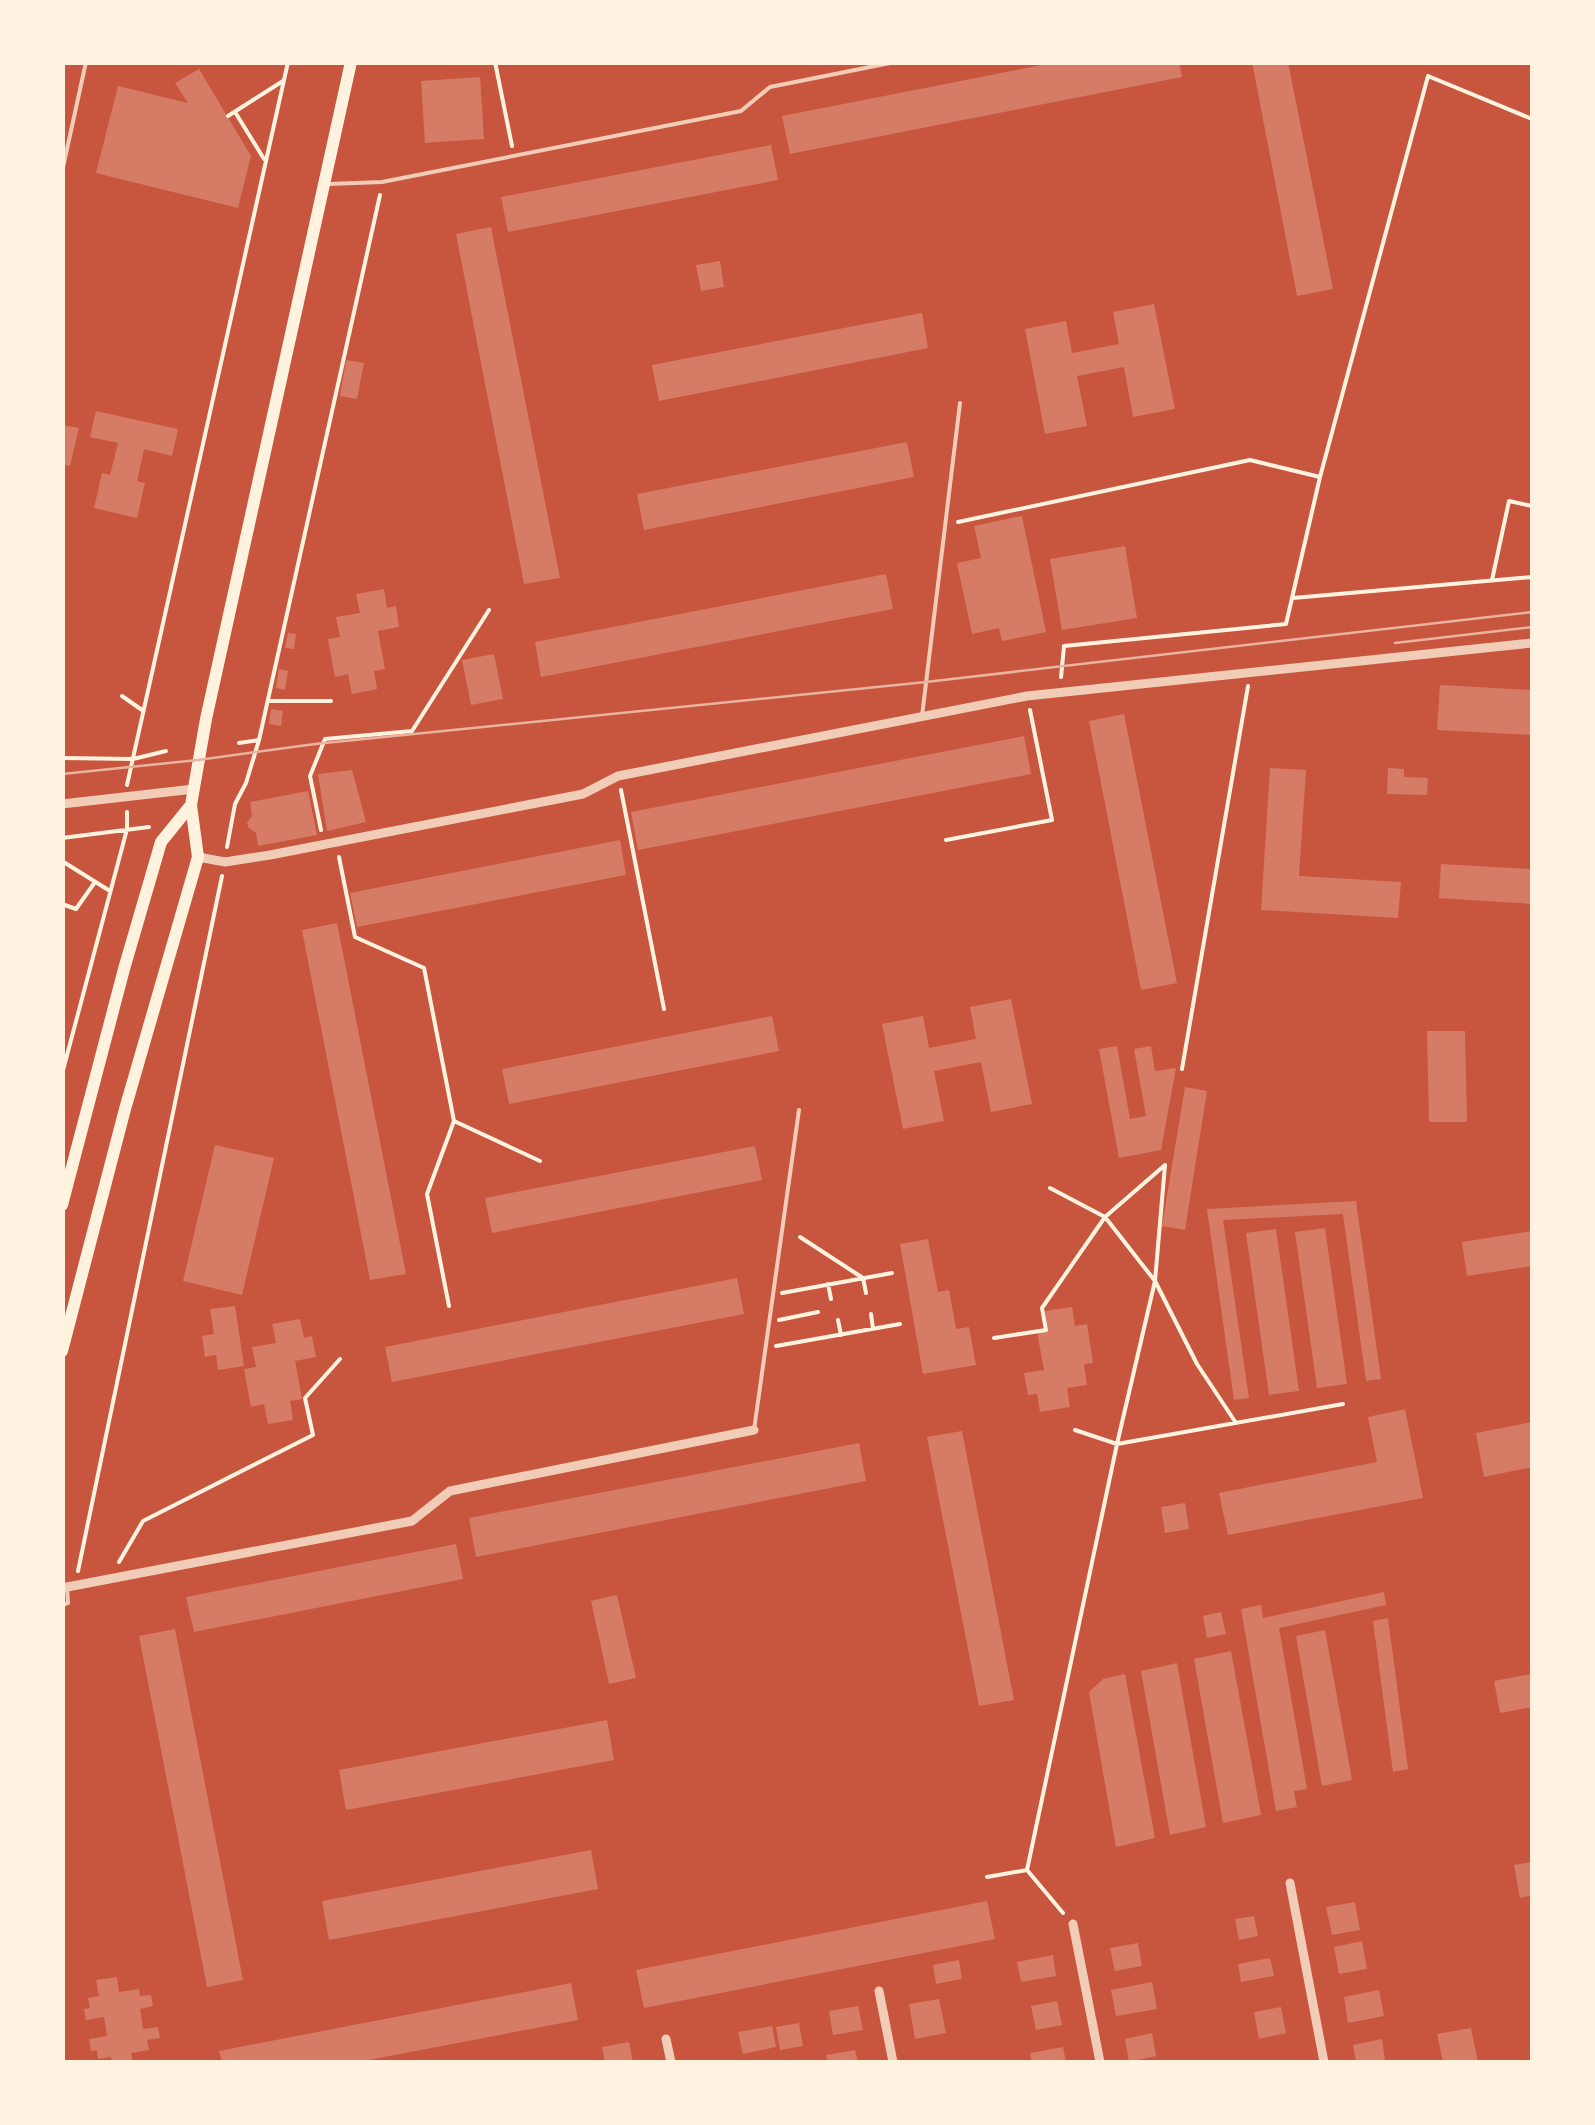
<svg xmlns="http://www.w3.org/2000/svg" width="1595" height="2125" viewBox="0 0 1595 2125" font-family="'DejaVu Sans',sans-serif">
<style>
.building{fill:#d67c66}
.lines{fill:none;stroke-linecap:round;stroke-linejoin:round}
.path{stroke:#fff3e0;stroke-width:4}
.service{stroke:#f1ccb7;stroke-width:4}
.minor{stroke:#f1ccb7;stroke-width:9}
.primary{stroke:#fff3e0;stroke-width:12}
.tram{stroke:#e9b49f;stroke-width:2.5}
</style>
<rect width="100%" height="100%" fill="#c8553d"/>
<!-- building -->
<path class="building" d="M 1057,62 L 1179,62 L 1182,77 L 790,154 L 782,116 Z
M 1252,62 L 1288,62 L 1333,289 L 1297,296 Z
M 199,69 L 251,156 L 238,208 L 96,173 L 118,86 L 188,103 L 175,83 Z
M 480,77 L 484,139 L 425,143 L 421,81 Z
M 771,145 L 778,180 L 508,232 L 501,197 Z
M 491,227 L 560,578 L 524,584 L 456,234 Z
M 720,261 L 724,287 L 701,291 L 696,265 Z
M 1154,304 L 1175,409 L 1133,417 L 1124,367 L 1077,376 L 1087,426 L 1045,434 L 1025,329 L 1066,321 L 1072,353 L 1119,344 L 1113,312 Z
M 922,313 L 928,348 L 659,401 L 652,365 Z
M 346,360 L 364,363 L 357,399 L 340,396 Z
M 96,411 L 178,429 L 172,456 L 144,449 L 137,481 L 145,483 L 137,518 L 94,508 L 102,473 L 110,475 L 118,443 L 90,437 Z
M 62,425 L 79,428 L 70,466 L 62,464 Z
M 907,442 L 914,477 L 644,530 L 637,494 Z
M 1022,516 L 1046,632 L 1002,641 L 999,628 L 972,634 L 957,563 L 981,558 L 974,526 Z
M 1125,546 L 1137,618 L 1062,630 L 1050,559 Z
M 886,574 L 893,609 L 541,677 L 535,642 Z
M 384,589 L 387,608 L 396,606 L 399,627 L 378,631 L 385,669 L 374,671 L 377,689 L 352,694 L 348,674 L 335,677 L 328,639 L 340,637 L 336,617 L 360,613 L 356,594 Z
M 288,633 L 296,634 L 294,649 L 285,648 Z
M 494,654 L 503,699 L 471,705 L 462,660 Z
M 279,669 L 288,671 L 285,690 L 276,688 Z
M 1440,685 L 1532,690 L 1532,735 L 1437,730 Z
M 271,709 L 283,711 L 281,726 L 269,724 Z
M 1124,714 L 1177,983 L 1141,990 L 1089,721 Z
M 1024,736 L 1031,774 L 638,850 L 631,812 Z
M 1270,768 L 1306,770 L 1299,876 L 1401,882 L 1398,918 L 1261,910 Z
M 1388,768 L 1404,769 L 1404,777 L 1428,778 L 1427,795 L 1387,794 Z
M 352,770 L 366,822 L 327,831 L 318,774 Z
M 308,791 L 317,835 L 258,846 L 256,833 L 249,828 L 247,823 L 252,816 L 250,802 Z
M 620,840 L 626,875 L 357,927 L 350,893 Z
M 1441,864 L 1532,869 L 1532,904 L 1439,898 Z
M 337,923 L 406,1274 L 370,1280 L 302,930 Z
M 1011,999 L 1032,1104 L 991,1112 L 981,1062 L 934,1071 L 944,1121 L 903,1129 L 882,1024 L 923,1016 L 929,1048 L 976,1039 L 970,1007 Z
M 772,1016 L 779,1051 L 509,1104 L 502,1069 Z
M 1427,1031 L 1465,1031 L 1467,1122 L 1429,1122 Z
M 1117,1046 L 1130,1119 L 1146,1116 L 1134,1049 L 1151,1046 L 1155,1071 L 1176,1068 L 1161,1150 L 1119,1158 L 1099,1049 Z
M 1185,1087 L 1207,1091 L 1185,1230 L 1162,1226 Z
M 215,1145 L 274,1158 L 242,1295 L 183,1281 Z
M 755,1146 L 762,1180 L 492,1233 L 485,1198 Z
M 1356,1201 L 1381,1379 L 1366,1381 L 1343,1214 L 1223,1220 L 1249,1398 L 1234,1400 L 1207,1209 Z
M 1325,1228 L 1347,1384 L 1317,1388 L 1295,1232 Z
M 1276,1229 L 1299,1391 L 1269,1395 L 1246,1233 Z
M 1532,1231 L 1532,1266 L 1467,1276 L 1462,1242 Z
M 928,1239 L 938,1292 L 949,1290 L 956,1329 L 969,1327 L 976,1365 L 923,1374 L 900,1244 Z
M 737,1278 L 744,1314 L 392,1382 L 385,1347 Z
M 235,1306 L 244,1366 L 218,1370 L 216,1355 L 205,1357 L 202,1336 L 214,1334 L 210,1309 Z
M 1072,1307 L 1075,1326 L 1087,1324 L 1093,1363 L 1084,1364 L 1087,1385 L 1067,1388 L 1070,1407 L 1040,1412 L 1037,1394 L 1028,1395 L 1024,1373 L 1044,1370 L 1037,1332 L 1048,1330 L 1045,1311 Z
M 300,1319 L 304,1338 L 312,1336 L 316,1357 L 295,1361 L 302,1399 L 290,1401 L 293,1420 L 268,1424 L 264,1404 L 251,1407 L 244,1369 L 256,1367 L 252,1347 L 276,1343 L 272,1324 Z
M 1405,1409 L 1423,1498 L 1228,1535 L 1219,1493 L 1377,1462 L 1368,1417 Z
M 1532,1422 L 1532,1467 L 1484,1477 L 1476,1433 Z
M 962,1431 L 1014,1700 L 979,1706 L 927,1437 Z
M 859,1443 L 866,1481 L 476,1557 L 469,1518 Z
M 1185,1503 L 1189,1529 L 1165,1533 L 1161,1507 Z
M 456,1544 L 463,1579 L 194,1632 L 186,1597 Z
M 1384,1592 L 1386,1605 L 1279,1628 L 1307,1789 L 1294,1791 L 1297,1807 L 1276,1811 L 1241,1609 L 1261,1605 L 1263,1618 Z
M 617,1595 L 636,1678 L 609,1684 L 591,1601 Z
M 1221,1612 L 1226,1634 L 1207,1638 L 1203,1616 Z
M 1388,1618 L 1408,1769 L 1393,1772 L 1373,1621 Z
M 175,1629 L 243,1980 L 207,1987 L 139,1636 Z
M 1325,1630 L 1352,1780 L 1322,1786 L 1296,1636 Z
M 1231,1651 L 1261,1815 L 1223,1823 L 1194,1659 Z
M 1177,1663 L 1206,1827 L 1170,1835 L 1141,1671 Z
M 1125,1674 L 1155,1838 L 1116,1847 L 1089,1692 L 1103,1679 Z
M 1532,1674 L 1532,1707 L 1500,1713 L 1494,1681 Z
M 607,1720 L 614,1760 L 346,1810 L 339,1770 Z
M 591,1850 L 598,1889 L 329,1940 L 322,1901 Z
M 1532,1862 L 1532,1895 L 1520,1898 L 1514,1865 Z
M 987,1901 L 995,1939 L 644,2008 L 636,1970 Z
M 1355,1902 L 1360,1930 L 1332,1935 L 1326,1907 Z
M 1254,1916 L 1258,1936 L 1239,1940 L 1235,1919 Z
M 1362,1941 L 1367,1969 L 1339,1974 L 1334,1947 Z
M 1138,1943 L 1142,1966 L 1115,1971 L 1110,1948 Z
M 1053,1955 L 1056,1976 L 1021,1982 L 1017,1962 Z
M 1270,1958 L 1274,1976 L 1241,1982 L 1238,1964 Z
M 959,1960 L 962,1979 L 936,1984 L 933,1965 Z
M 117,1977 L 119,1992 L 139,1989 L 140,1996 L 151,1995 L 153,2006 L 140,2009 L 143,2029 L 158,2027 L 160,2038 L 147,2040 L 149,2050 L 131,2053 L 133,2062 L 112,2062 L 111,2057 L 98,2059 L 97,2050 L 91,2051 L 89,2039 L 107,2036 L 104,2017 L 86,2020 L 84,2009 L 90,2008 L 88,1998 L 99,1996 L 96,1980 Z
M 1152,1982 L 1157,2009 L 1116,2016 L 1111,1990 Z
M 571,1983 L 578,2020 L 358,2062 L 222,2062 L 219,2051 Z
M 1379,1990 L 1384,2016 L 1348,2023 L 1344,1997 Z
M 939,1999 L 946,2033 L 915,2039 L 909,2004 Z
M 1057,2001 L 1062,2025 L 1036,2030 L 1031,2006 Z
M 858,2006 L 863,2030 L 833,2035 L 829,2011 Z
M 1281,2007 L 1286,2033 L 1259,2039 L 1254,2012 Z
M 799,2023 L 803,2046 L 780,2050 L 776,2027 Z
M 772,2026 L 776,2047 L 743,2054 L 738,2032 Z
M 1471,2028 L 1478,2062 L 1443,2062 L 1437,2034 Z
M 1152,2033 L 1156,2056 L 1129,2062 L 1125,2039 Z
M 1382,2039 L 1385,2060 L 1356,2062 L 1353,2045 Z
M 629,2042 L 633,2062 L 605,2062 L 602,2047 Z
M 1063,2047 L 1066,2062 L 1032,2062 L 1030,2053 Z
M 855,2050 L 858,2062 L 828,2062 L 826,2055 Z"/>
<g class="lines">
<!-- path -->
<path class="path" d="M 495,62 L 512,146
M 235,112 L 264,159
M 228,116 L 283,81
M 958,522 L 1250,460 L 1320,477
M 1492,580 L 1509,501 L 1532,506
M 1293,598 L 1532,577
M 1061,677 L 1064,646 L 1286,624 L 1320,477 L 1428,76 L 1532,119
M 122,696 L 142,710
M 268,701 L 331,701
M 239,743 L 259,740
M 62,758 L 133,759 L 166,751
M 127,785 L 288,62
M 621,790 L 664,1009
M 321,830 L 310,776 L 325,739 L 412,731 L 489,610
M 62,838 L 149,827
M 946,840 L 1052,820 L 1030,710
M 227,847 L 235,804 L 246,783 L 259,740 L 380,195
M 339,857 L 355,937 L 424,968 L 454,1121 L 427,1194 L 449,1306
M 62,861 L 110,891
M 62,904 L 76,909 L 95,882
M 1182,1069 L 1248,686
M 62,1074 L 127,829 L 127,812
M 454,1121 L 540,1161
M 1050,1188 L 1105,1217 L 1155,1281 L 1197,1364 L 1236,1423
M 800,1237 L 863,1278 L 866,1293
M 828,1284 L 831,1299
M 782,1293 L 892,1273
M 871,1314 L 873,1329
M 779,1320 L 818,1312
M 838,1320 L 841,1335
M 994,1338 L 1046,1330 L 1042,1308 L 1105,1217 L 1165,1165
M 776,1346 L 900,1324
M 1075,1430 L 1117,1444 L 1343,1404
M 119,1562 L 143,1521 L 313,1435 L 305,1398 L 340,1359
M 78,1571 L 222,876
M 1027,1870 L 1063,1913
M 987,1877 L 1027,1870 L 1117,1444 L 1155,1281 L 1165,1165"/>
<!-- service -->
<path class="service" d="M 62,172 L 86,62
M 329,184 L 382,182 L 741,111 L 770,87 L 895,62
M 922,716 L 960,403
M 754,1430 L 799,1110
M 62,1605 L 68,1603 L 67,1587"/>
<!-- minor -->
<path class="minor" d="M 62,804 L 194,789
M 198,857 L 225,862 L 270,855 L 583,794 L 618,776 L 1027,696 L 1532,643
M 62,1588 L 412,1521 L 450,1491 L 754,1430
M 1290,1883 L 1324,2062
M 1073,1924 L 1100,2062
M 879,1991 L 893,2062
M 666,2039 L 671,2062"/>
<!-- primary -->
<path class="primary" d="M 62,1205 L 124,969 L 161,842 L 191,805
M 62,1351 L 125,1109 L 198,857 L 191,805 L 206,719 L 351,62"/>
<!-- tram -->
<path class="tram" d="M 1395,643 L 1532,627
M 62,774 L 198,760 L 315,744 L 926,682 L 1532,612"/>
</g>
<!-- border -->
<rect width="1595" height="2125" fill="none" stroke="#fff3e0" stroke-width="130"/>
</svg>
